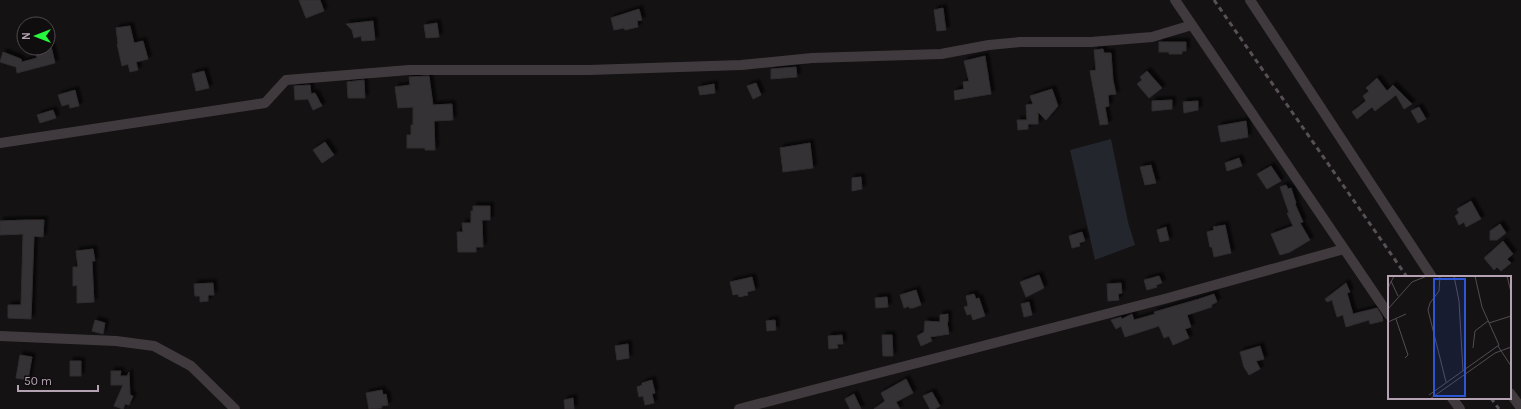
<svg xmlns="http://www.w3.org/2000/svg" width="1521" height="409" viewBox="0 0 1521 409" font-family="Karla,sans-serif">
<style>
.green{fill:#23262c}
.building{fill:#363235;stroke:#302c2f;filter:url(#shadow)}
.lines{fill:none;stroke-linecap:round;stroke-linejoin:round}
.minor{stroke:#403a3f;stroke-width:10}
.rail{stroke:#584f57;stroke-width:3;stroke-dasharray:5 4;stroke-linecap:butt}
.inset-road{fill:none;stroke:#544c53;stroke-width:1}
.view{fill:#2c56d4;fill-opacity:0.15;stroke:#2c56d4;stroke-width:2}
.inset-edge{fill:none;stroke:#b5a3b3;stroke-width:2}
</style>
<defs>
<filter id="shadow"><feDropShadow dx="3.5" dy="-3.5" stdDeviation="1" flood-color="#0009"/></filter>
</defs>
<rect width="100%" height="100%" fill="#141213"/>
<!-- green -->
<path class="green" d="M 1111,139 L 1128,222 L 1135,245 L 1095,260 L 1070,150 Z"/>
<!-- building -->
<path class="building" d="M 299,0 L 320,0 L 324,11 L 306,18 Z
M 943,8 L 946,30 L 937,31 L 934,10 Z
M 639,9 L 642,20 L 637,21 L 638,27 L 625,30 L 624,28 L 614,30 L 611,18 Z
M 373,21 L 375,40 L 362,41 L 361,36 L 354,38 L 352,30 L 346,24 Z
M 437,23 L 439,37 L 426,38 L 424,25 Z
M 130,26 L 134,43 L 143,41 L 148,59 L 136,62 L 138,70 L 130,72 L 128,64 L 122,66 L 117,44 L 118,44 L 116,28 Z
M 1159,42 L 1186,42 L 1186,51 L 1182,51 L 1182,54 L 1169,54 L 1169,52 L 1159,52 Z
M 51,46 L 55,63 L 17,73 L 16,67 L 0,62 L 3,52 L 21,59 L 22,62 L 37,58 L 35,49 L 48,48 Z
M 1103,49 L 1104,53 L 1111,53 L 1113,80 L 1116,94 L 1108,95 L 1109,106 L 1105,107 L 1108,124 L 1100,125 L 1090,71 L 1096,70 L 1094,50 Z
M 985,56 L 991,94 L 955,100 L 954,91 L 964,89 L 963,82 L 969,81 L 964,61 Z
M 796,67 L 797,77 L 771,79 L 771,69 Z
M 204,71 L 209,88 L 196,91 L 192,74 Z
M 1147,71 L 1162,88 L 1149,98 L 1137,84 L 1142,80 L 1140,77 Z
M 429,76 L 433,105 L 452,104 L 453,120 L 434,121 L 435,150 L 425,150 L 425,148 L 407,148 L 407,135 L 411,135 L 411,125 L 413,125 L 413,107 L 398,108 L 395,87 L 410,85 L 409,77 Z
M 1377,78 L 1387,91 L 1393,85 L 1412,104 L 1404,109 L 1396,95 L 1375,111 L 1372,107 L 1357,119 L 1352,112 L 1366,101 L 1363,96 L 1369,91 L 1366,88 Z
M 364,80 L 365,98 L 348,98 L 347,82 Z
M 756,83 L 761,95 L 753,99 L 747,86 Z
M 714,84 L 715,93 L 700,95 L 698,87 Z
M 310,85 L 311,94 L 315,93 L 322,106 L 313,110 L 308,99 L 295,100 L 294,86 Z
M 1052,89 L 1058,106 L 1046,120 L 1038,112 L 1038,124 L 1028,124 L 1028,129 L 1018,130 L 1017,120 L 1027,120 L 1026,105 L 1033,104 L 1030,96 Z
M 75,90 L 79,106 L 70,108 L 69,104 L 62,106 L 58,95 Z
M 1172,100 L 1172,109 L 1152,111 L 1152,101 Z
M 1198,101 L 1198,110 L 1184,113 L 1183,102 Z
M 1419,107 L 1426,119 L 1418,123 L 1411,111 Z
M 53,110 L 56,118 L 40,123 L 37,115 Z
M 1246,121 L 1248,137 L 1221,142 L 1218,126 Z
M 325,142 L 334,155 L 322,163 L 313,150 Z
M 810,143 L 813,168 L 783,172 L 780,148 Z
M 1239,158 L 1242,166 L 1227,171 L 1225,163 Z
M 1151,165 L 1156,183 L 1145,185 L 1140,167 Z
M 1271,166 L 1281,181 L 1267,189 L 1257,174 Z
M 861,177 L 862,189 L 852,191 L 852,178 Z
M 1286,185 L 1288,189 L 1291,188 L 1296,203 L 1295,204 L 1303,222 L 1300,223 L 1310,240 L 1290,252 L 1280,255 L 1271,234 L 1293,226 L 1287,213 L 1289,213 L 1280,187 Z
M 1471,201 L 1481,219 L 1466,227 L 1464,222 L 1459,225 L 1455,216 L 1459,213 L 1457,209 Z
M 473,206 L 490,206 L 490,220 L 482,220 L 483,247 L 476,247 L 476,252 L 458,252 L 457,232 L 463,232 L 462,223 L 471,223 L 471,211 L 473,211 Z
M 27,220 L 44,220 L 43,237 L 34,236 L 31,319 L 8,318 L 8,305 L 21,305 L 23,234 L 0,235 L 0,221 Z
M 1500,224 L 1506,233 L 1497,240 L 1490,240 L 1490,231 Z
M 1225,225 L 1231,253 L 1214,257 L 1212,247 L 1210,247 L 1207,232 L 1214,230 L 1213,227 Z
M 1166,227 L 1169,240 L 1160,242 L 1157,230 Z
M 1082,232 L 1085,241 L 1079,243 L 1080,246 L 1072,248 L 1069,236 Z
M 1503,241 L 1513,254 L 1507,259 L 1511,263 L 1501,271 L 1497,267 L 1494,270 L 1484,258 Z
M 93,249 L 95,261 L 92,261 L 94,302 L 77,303 L 77,285 L 73,286 L 73,267 L 78,267 L 76,251 Z
M 1039,275 L 1044,288 L 1026,297 L 1020,282 Z
M 1159,276 L 1162,283 L 1156,285 L 1157,287 L 1147,290 L 1144,280 Z
M 752,277 L 755,290 L 747,292 L 748,295 L 739,297 L 738,294 L 733,295 L 730,282 Z
M 213,283 L 214,295 L 208,295 L 208,301 L 200,302 L 200,296 L 195,296 L 194,284 Z
M 1121,283 L 1122,293 L 1118,294 L 1119,300 L 1108,301 L 1107,284 Z
M 1346,283 L 1350,292 L 1347,293 L 1353,314 L 1377,308 L 1382,316 L 1383,321 L 1370,324 L 1369,320 L 1346,327 L 1343,315 L 1337,317 L 1332,300 L 1327,302 L 1325,299 Z
M 916,290 L 921,305 L 913,308 L 909,308 L 909,306 L 904,308 L 900,295 Z
M 974,294 L 976,299 L 979,298 L 985,316 L 973,320 L 971,314 L 967,315 L 964,307 L 968,306 L 966,296 Z
M 1214,294 L 1217,302 L 1211,305 L 1212,307 L 1187,315 L 1191,327 L 1185,329 L 1189,338 L 1173,345 L 1169,336 L 1164,338 L 1159,326 L 1125,337 L 1121,326 L 1116,329 L 1111,320 L 1121,317 L 1122,319 L 1132,314 L 1134,320 L 1155,314 L 1154,312 L 1199,299 Z
M 887,297 L 888,307 L 876,308 L 875,298 Z
M 1029,302 L 1032,315 L 1024,317 L 1021,304 Z
M 948,314 L 948,322 L 947,322 L 949,334 L 930,337 L 932,341 L 921,346 L 917,336 L 924,332 L 925,321 L 940,322 L 940,315 Z
M 95,320 L 105,323 L 103,334 L 92,331 Z
M 775,320 L 776,330 L 767,331 L 766,321 Z
M 842,335 L 843,344 L 837,344 L 838,348 L 829,349 L 828,336 Z
M 882,335 L 892,335 L 893,356 L 883,356 Z
M 628,344 L 629,358 L 617,360 L 615,346 Z
M 1260,346 L 1264,359 L 1256,361 L 1260,369 L 1249,375 L 1244,367 L 1240,352 Z
M 20,355 L 32,357 L 28,380 L 16,378 Z
M 70,361 L 81,361 L 81,376 L 70,376 Z
M 111,371 L 121,371 L 120,376 L 127,376 L 129,372 L 130,395 L 133,396 L 129,405 L 125,404 L 123,409 L 114,406 L 123,385 L 111,385 Z
M 906,379 L 913,393 L 896,402 L 900,409 L 874,409 L 885,401 L 881,393 Z
M 652,380 L 655,393 L 652,394 L 654,403 L 645,405 L 643,396 L 639,397 L 637,387 L 642,385 L 642,383 Z
M 382,390 L 383,395 L 386,394 L 388,405 L 381,406 L 382,408 L 369,409 L 366,393 Z
M 932,392 L 940,406 L 935,409 L 930,409 L 923,396 Z
M 854,394 L 861,409 L 850,409 L 845,399 Z
M 573,398 L 574,409 L 565,409 L 564,400 Z"/>
<g class="lines">
<!-- minor -->
<path class="minor" d="M 1175,0 L 1389,315
M 1250,0 L 1432,277
M 0,143 L 265,103 L 286,80 L 409,70 L 589,70 L 741,65 L 812,58 L 941,54 L 989,45 L 1020,42 L 1091,42 L 1152,37 L 1192,25
M 0,336 L 116,341 L 154,346 L 191,366 L 235,409
M 1510,393 L 1521,408
M 1452,398 L 1460,409
M 739,409 L 1168,298 L 1344,249"/>
<!-- rail -->
<path class="rail" d="M 1214,0 L 1407,277
M 1491,398 L 1499,409"/>
</g>
<!-- overview -->
<g transform="translate(1388 276)">
<rect width="123" height="123" fill="#141213"/>
<path class="inset-road" d="M 52,0 L 51,15 L 42,27 L 40,34 L 58,106M 66,0 L 71,25 L 75,95M 119,0 L 123,16M 3,5 L 10,20M 0,12 L 6,0M 0,33 L 24,6 L 39,0M 8,43 L 20,79 L 17,82M 0,46 L 18,38M 101,47 L 123,40M 110,70 L 123,90M 85,72 L 87,55 L 100,45M 41,119 L 111,69 L 94,31 L 87,0M 42,123 L 107,77 L 123,71"/>
<path class="view" d="M 46,3 L 77,3 L 77,120 L 46,120 Z"/>
<rect width="123" height="123" class="inset-edge"/>
</g>
<!-- north arrow -->
<g transform="translate(36 36) rotate(270)"><circle r="19" fill="#0f0d0e" stroke="#514950"/>
<path d="M0-3L7 15L0 10L-7 15Z" fill="#25f93b"/>
<text y="-6" font-size="11" font-weight="bold" text-anchor="middle" fill="#b5a3b3">N</text>
</g>
<!-- scale -->
<path d="M18 385v6h80v-6" fill="none" stroke="#b5a3b3" stroke-width="2"/>
<text x="24" y="385" font-size="12" fill="#b5a3b3" stroke="#0f0d0e" stroke-width="3" paint-order="stroke">50 m</text>
</svg>
